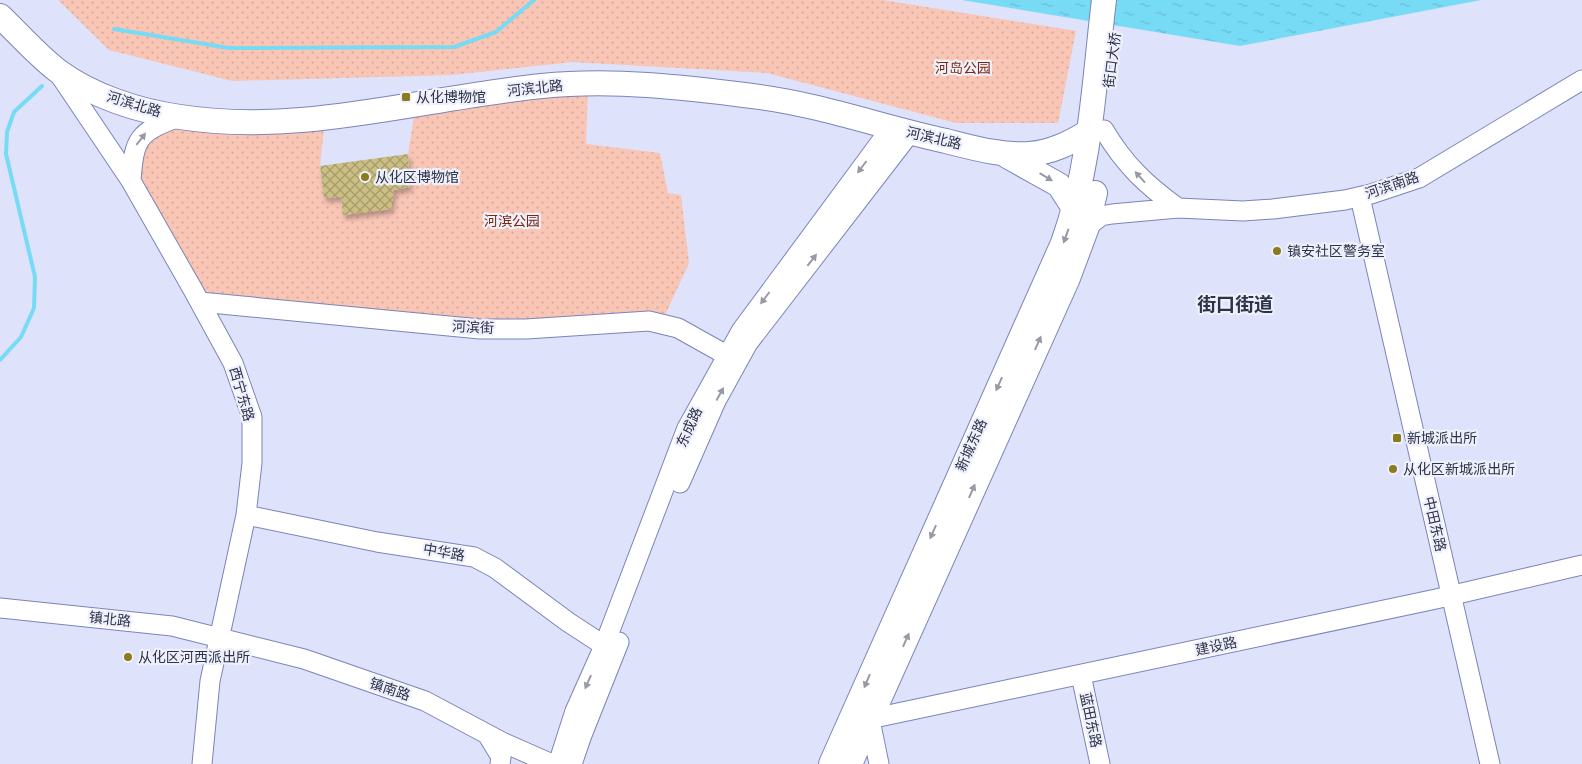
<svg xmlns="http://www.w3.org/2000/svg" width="1582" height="764" viewBox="0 0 1582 764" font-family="'Roboto Condensed','Noto Sans SC',sans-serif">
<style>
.grass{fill:url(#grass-dots)}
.water{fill:url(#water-ripples)}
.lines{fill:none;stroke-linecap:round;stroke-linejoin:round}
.stream{stroke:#78dbf5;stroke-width:4}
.building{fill:url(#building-cross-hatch);filter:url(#shadow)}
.minor-casing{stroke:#7c84b9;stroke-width:21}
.major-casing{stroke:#7c84b9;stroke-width:26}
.minor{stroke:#fff;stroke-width:19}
.major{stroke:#fff;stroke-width:24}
.oneway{fill:#9799a4}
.poi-dot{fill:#8c7a1f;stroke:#eef0fc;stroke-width:2}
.labels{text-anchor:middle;stroke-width:4.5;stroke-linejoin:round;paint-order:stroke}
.street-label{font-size:14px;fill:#2f3349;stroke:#eef0fc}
.park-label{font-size:14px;fill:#7d280c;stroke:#eef0fc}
.poi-label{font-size:14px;fill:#2f3349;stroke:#eef0fc;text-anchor:start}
.district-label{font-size:19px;font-weight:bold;fill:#2f3349;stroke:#eef0fc}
</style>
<defs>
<pattern id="grass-dots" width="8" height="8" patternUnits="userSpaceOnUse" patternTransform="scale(1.25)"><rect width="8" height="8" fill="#f9c5b5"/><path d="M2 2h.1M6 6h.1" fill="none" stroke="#d6aa9d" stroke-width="1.8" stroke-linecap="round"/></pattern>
<pattern id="water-ripples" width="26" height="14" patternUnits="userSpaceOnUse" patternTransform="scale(1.25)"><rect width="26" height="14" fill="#78dbf5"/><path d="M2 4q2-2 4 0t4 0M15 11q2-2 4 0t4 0" fill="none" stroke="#68bcd4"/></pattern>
<pattern id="building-cross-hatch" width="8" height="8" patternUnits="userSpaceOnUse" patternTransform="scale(1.25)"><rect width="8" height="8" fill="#ccbf83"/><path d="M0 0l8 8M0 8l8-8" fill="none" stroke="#a69c6d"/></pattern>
<filter id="shadow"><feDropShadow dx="2.5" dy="4.5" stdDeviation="2.5" flood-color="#0004"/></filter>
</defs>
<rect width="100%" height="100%" fill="#dee2fa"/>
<!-- grass -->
<path class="grass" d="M 58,0 L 883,0 L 1076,31 L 1058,123 L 956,123 L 767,73 L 572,62 L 451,75 L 232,81 L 109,50 Z
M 588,84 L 586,144 L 660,153 L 668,193 L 681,195 L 689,263 L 661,324 L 526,329 L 200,302 L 131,181 L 133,151 L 160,124 L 325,119 L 320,166 L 324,198 L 341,197 L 343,215 L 394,190 L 410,187 L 408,154 L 416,104 Z"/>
<!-- water -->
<path class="water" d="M 962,0 L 1481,0 L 1240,46 Z"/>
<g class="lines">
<!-- stream -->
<path class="stream" d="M 114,29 L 229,48 L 454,47 L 496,32 L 534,0
M 0,360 L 21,337 L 34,308 L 35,277 L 6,154 L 7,132 L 14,112 L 42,86"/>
</g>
<!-- building -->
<path class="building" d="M 408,154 L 410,187 L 394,190 L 391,209 L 343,215 L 341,197 L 324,198 L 320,166 Z"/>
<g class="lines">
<!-- minor casing -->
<g class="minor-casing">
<path id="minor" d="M 59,74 L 131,181 L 192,288 L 233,363 L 252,417 L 252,463 L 246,515 L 210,681 L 202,764
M 1104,130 C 1124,164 1146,185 1178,208
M 131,181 C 134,138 138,132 179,117
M 1360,197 L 1490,764
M 1087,227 L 1101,216 L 1112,214 L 1178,208 L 1243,211 L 1273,209 L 1345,200 L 1371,194 L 1419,178 L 1582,80
M 200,302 L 480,329 L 526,329 L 649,321 L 678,328 L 737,361
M 680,483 L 716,401 L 748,343 L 910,133
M 246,515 L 377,542 L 474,557 L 495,568 L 568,622 L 614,652
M 0,608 L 172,626 L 304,659 L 425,701 L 502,742 L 552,764
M 1081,675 L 1100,764
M 870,720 L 879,764
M 860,721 L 1436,599 L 1582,565
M 487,734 L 501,757 L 500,764
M 558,764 L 575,711 L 604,646 L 687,428 L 741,331 L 891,128
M 572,764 L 582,735 L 619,642"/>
</g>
<!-- major casing -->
<g class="major-casing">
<path id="major" d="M 0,16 C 19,34 37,55 58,71 C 92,96 138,111 180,117 C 302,136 421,98 542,86 C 612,79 683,87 752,96 C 819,104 881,127 946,141 C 974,148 1001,156 1030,154 C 1052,152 1070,143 1088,132
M 1007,156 L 1059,185 L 1075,210
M 831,764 L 1063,243 C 1091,165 1094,82 1104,0
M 850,764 L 1068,278 L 1087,227 L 1095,193"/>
</g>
<!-- minor -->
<use href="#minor" class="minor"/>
<!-- major -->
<use href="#major" class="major"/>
</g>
<!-- one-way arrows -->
<defs><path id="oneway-solid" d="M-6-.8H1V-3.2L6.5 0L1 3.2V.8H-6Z" transform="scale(1.25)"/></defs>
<g class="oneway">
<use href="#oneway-solid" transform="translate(141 139) rotate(-52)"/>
<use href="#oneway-solid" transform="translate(862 167) rotate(127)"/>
<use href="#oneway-solid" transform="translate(1046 177) rotate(31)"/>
<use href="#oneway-solid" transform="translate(1140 177) rotate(-132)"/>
<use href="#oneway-solid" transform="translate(1066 236) rotate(110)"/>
<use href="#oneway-solid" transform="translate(812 260) rotate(-52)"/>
<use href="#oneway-solid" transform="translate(765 298) rotate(127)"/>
<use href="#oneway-solid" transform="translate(1038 343) rotate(-66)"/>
<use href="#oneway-solid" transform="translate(999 384) rotate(114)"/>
<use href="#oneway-solid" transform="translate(720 394) rotate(-61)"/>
<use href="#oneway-solid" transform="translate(972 491) rotate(-66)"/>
<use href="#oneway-solid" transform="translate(933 532) rotate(114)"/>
<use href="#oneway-solid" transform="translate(906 640) rotate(-66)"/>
<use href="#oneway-solid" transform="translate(867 681) rotate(113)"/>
<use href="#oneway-solid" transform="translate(588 682) rotate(114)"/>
</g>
<!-- markers -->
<g class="poi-dot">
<rect x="401" y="92" width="10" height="10" rx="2.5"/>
<circle cx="365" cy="177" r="5"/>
<circle cx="1277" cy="251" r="5"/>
<rect x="1392" y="433" width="10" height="10" rx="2.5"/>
<circle cx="1393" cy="469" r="5"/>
<circle cx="128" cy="657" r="5"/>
</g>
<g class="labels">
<!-- street labels -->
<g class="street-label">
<text transform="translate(1112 60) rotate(-83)" y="5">街口大桥</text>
<text transform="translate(535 88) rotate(-6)" y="5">河滨北路</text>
<text transform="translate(134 104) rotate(17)" y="5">河滨北路</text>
<text transform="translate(934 138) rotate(13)" y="5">河滨北路</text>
<text transform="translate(1392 185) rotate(-19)" y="5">河滨南路</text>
<text transform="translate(473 327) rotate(3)" y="5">河滨街</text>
<text transform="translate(242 394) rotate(74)" y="5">西宁东路</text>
<text transform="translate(689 427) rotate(-66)" y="5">东成路</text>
<text transform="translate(971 445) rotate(-66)" y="5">新城东路</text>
<text transform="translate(1435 524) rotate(77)" y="5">中田东路</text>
<text transform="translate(444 552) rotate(10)" y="5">中华路</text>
<text transform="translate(110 619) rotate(6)" y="5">镇北路</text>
<text transform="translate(1216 646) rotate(-12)" y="5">建设路</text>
<text transform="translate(390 689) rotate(19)" y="5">镇南路</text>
<text transform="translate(1091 720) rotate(78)" y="5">蓝田东路</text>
</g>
<!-- park labels -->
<g class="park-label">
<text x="963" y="73">河岛公园</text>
<text x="512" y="226">河滨公园</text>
</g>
<!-- poi labels -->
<g class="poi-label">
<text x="416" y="102">从化博物馆</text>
<text x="375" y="182">从化区博物馆</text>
<text x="1287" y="256">镇安社区警务室</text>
<text x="1407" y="443">新城派出所</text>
<text x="1403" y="474">从化区新城派出所</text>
<text x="138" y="662">从化区河西派出所</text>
</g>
<!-- district labels -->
<g class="district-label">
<text x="1235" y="311">街口街道</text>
</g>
</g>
</svg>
